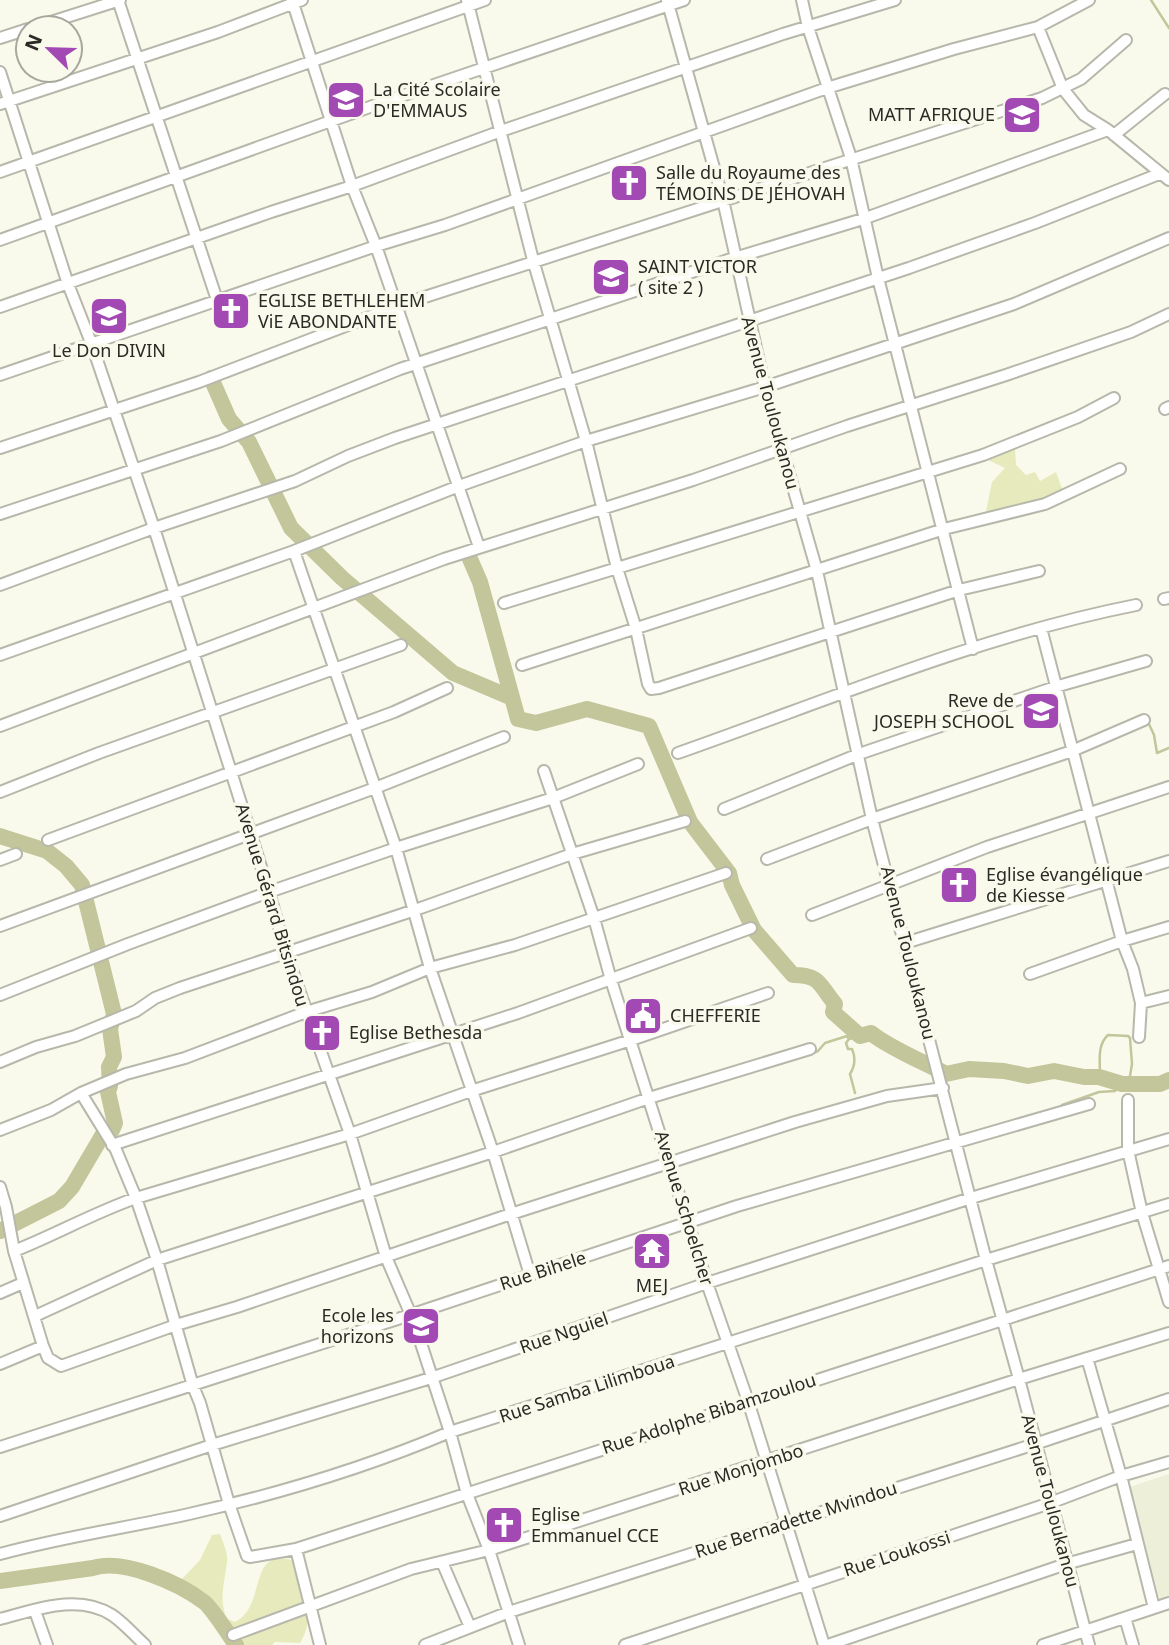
<svg xmlns="http://www.w3.org/2000/svg" width="1169" height="1645" viewBox="0 0 1169 1645" font-family="'Noto Sans',sans-serif">
<style>
.built{fill:#edefd9}
.green{fill:#e7eabd}
.lines{fill:none;stroke-linecap:round;stroke-linejoin:round}
.stream{stroke:#c3c69a;stroke-width:2.5}
.river{stroke:#c3c69a;stroke-width:16}
.street-casing{stroke:#b7b8ab;stroke-width:14}
.street{stroke:#fff;stroke-width:10}
.labels{text-anchor:middle;stroke-width:7;stroke-linejoin:round;paint-order:stroke}
.poi-label{font-size:18px;fill:#2b2b26;stroke:#f9faec;text-anchor:start}
.street-label{font-size:18px;fill:#2b2b26;stroke:#f9faec}
</style>
<rect width="100%" height="100%" fill="#f9faec"/>
<!-- built -->
<path class="built" d="M 1169,1474 L 1169,1601 L 1161,1604 L 1130,1487 Z"/>
<!-- green -->
<path class="green" d="M 1015,448 L 1016,465 L 1026,475 L 1035,472 L 1040,481 L 1056,472 L 1064,494 L 985,516 L 992,482 L 1005,468 L 986,459 Z
M 220,1534 C 223,1543 228,1552 227,1562 C 225,1581 218,1600 227,1619 L 235,1622 C 270,1605 243,1537 305,1565 C 308,1589 314,1622 300,1643 L 275,1642 L 272,1645 L 235,1645 L 205,1603 L 183,1590 L 180,1581 L 200,1560 L 212,1535 Z"/>
<g class="lines">
<!-- stream -->
<path class="stream" d="M 1151,0 L 1169,28
M 1148,722 L 1154,735 L 1157,753 L 1169,748
M 849,1039 L 846,1043 L 848,1049 L 852,1049 C 856,1058 855,1066 850,1074 L 855,1093
M 811,1054 L 818,1051 L 825,1043 L 847,1036 L 849,1039 L 860,1036
M 1100,1075 C 1100,1061 1097,1045 1108,1035 L 1128,1036 L 1130,1038 L 1132,1064 L 1129,1082
M 1062,1105 L 1099,1092 L 1115,1091 L 1119,1085"/>
<!-- river -->
<path class="river" d="M 211,378 L 229,419 L 249,442 L 291,528 L 342,578 L 453,673 L 512,698
M 470,559 L 480,582 L 518,719 L 536,723 L 587,709 L 649,726 L 690,822 L 729,873 L 732,885 L 754,930 L 793,975 C 821,975 819,985 835,1004 L 833,1012 L 860,1036 L 871,1033 C 889,1048 924,1062 946,1074 L 969,1069 L 1004,1071 L 1028,1076 L 1054,1071 L 1084,1077 L 1099,1077 L 1122,1084 L 1160,1084 L 1169,1080
M 0,836 L 47,851 L 66,866 L 82,885 L 114,1014 L 110,1029 L 114,1057 L 109,1067 L 110,1086 L 108,1092 L 115,1123 L 112,1130 L 102,1136 L 72,1187 L 59,1201 L 0,1231
M 0,1581 L 93,1568 C 123,1558 179,1583 204,1602 C 212,1608 229,1635 236,1645"/>
<!-- street casing -->
<g class="street-casing">
<path id="street" d="M 118,0 L 217,300
M 292,0 L 352,186 L 376,246 L 479,547
M 467,0 L 533,260 L 586,441 L 617,568 L 636,629 L 648,684 L 651,689 L 659,688 L 959,590 L 1039,571
M 667,0 L 723,200 L 766,393 L 817,571 L 872,819 L 986,1260 L 1019,1379 L 1089,1645
M 802,0 L 808,27 L 851,158 L 878,278 L 973,649
M 1038,27 L 1063,89 L 1084,115 L 1108,130
M 32,28 L 120,0
M 0,38 L 28,29
M 0,72 L 68,284 L 92,345 L 154,528 L 269,892 L 286,953 L 350,1134 L 386,1257 L 414,1322 L 450,1432 L 467,1494 L 489,1550 L 519,1645
M 0,104 L 218,32 L 302,0
M 1114,135 L 1165,94
M 0,172 C 162,116 323,57 485,0
M 0,240 L 381,103 L 684,0
M 0,307 L 271,212 L 352,186 L 501,131 L 783,34 L 895,0
M 0,375 L 376,246 L 445,225 L 827,88 L 954,49 L 1038,27 L 1089,0
M 1165,409 L 1169,407
M 0,448 L 199,382 L 403,304 L 1042,98 L 1081,79 L 1126,40
M 0,514 L 221,441 L 400,369 L 728,260 L 863,219 L 1108,130 L 1169,180
M 294,551 L 396,848 L 430,968 L 493,1152 L 530,1275
M 0,585 L 154,528 L 295,481 L 348,456 L 395,438 L 909,268 L 1035,223 L 1159,174
M 1164,599 L 1169,598
M 504,603 L 983,455 L 1078,417 L 1114,398
M 1041,628 L 1122,941 L 1133,969 L 1141,1003 L 1139,1037
M 0,655 L 294,551 L 459,486 L 586,441 L 765,387 L 1014,304 L 1169,238
M 522,665 L 944,529 L 1045,504 L 1120,469
M 0,726 L 444,559 L 693,480 L 847,426 L 1006,375 L 1131,332 L 1169,314
M 678,753 C 829,700 979,636 1136,605
M 544,771 L 594,918 L 611,980 L 707,1283 L 748,1401 L 824,1645
M 0,792 L 99,753 L 401,645
M 724,809 L 859,754 L 1055,687 L 1146,661
M 48,840 L 394,712 L 447,688
M 767,859 L 872,819 L 1072,751 L 1144,720
M 0,860 L 16,854
M 812,915 L 987,847 L 1169,787
M 0,926 L 375,788 L 504,737
M 905,943 L 1169,861
M 1030,974 L 1122,941 L 1169,927
M 0,995 L 128,944 L 269,892 L 396,848 L 553,798 L 638,764
M 1141,1003 L 1169,996
M 0,1062 L 36,1047 L 75,1036 L 136,1011 L 155,998 L 180,988 L 415,910 L 572,854 L 685,821
M 81,1093 L 116,1150 L 136,1198 L 157,1260 L 193,1386 L 200,1403 L 229,1504 L 247,1556 L 250,1557 L 296,1549 L 1169,1266
M 1128,1100 L 1128,1150 L 1142,1213 L 1169,1302
M 0,1130 L 51,1110 L 81,1093 L 126,1074 L 185,1058 L 306,1012 L 372,992 L 430,968 L 515,945 L 726,873
M 112,1145 L 518,1013 L 751,928
M 0,1187 L 6,1207 L 14,1251 L 43,1346 L 48,1358 L 61,1366 L 176,1325 L 237,1307 L 511,1214 L 795,1122 L 887,1096 L 943,1088
M 14,1251 C 55,1235 93,1213 136,1198 L 350,1134 L 471,1091 L 631,1040 L 768,993
M 0,1293 L 23,1283
M 35,1316 L 157,1260 L 493,1152 L 649,1098 L 810,1049
M 1087,1358 L 1121,1476 L 1154,1608
M 0,1364 L 43,1346
M 0,1447 L 410,1315 L 737,1206 L 1089,1104
M 0,1516 L 212,1445 L 431,1378 L 707,1283 L 971,1198 L 1169,1139
M 296,1549 L 320,1645
M 0,1554 C 62,1537 126,1528 189,1514 C 278,1494 365,1468 450,1432 L 986,1260 L 1169,1204
M 442,1562 L 470,1627
M 35,1611 L 47,1645
M 1125,1618 L 1133,1645
M 0,1619 C 35,1610 78,1593 112,1615 C 124,1623 134,1635 145,1645
M 233,1635 L 411,1569 L 489,1550 L 1019,1379 L 1169,1333
M 425,1645 L 509,1612 L 1035,1444 L 1169,1399
M 625,1645 L 1050,1503 L 1121,1476 L 1169,1462
M 828,1645 L 1066,1564 L 1137,1544
M 1043,1645 L 1169,1603"/>
</g>
<!-- street -->
<use href="#street" class="street"/>
</g>
<!-- icons -->
<defs>
<g id="school-square" transform="scale(2.0125)"><rect x="-9" y="-9" width="18" height="18" rx="4" fill="#a249b4" stroke="#f9faec"/><path d="M0-5L7-2L0 1L-7-2ZM-4 1L0 2.5L4 1V4Q0 6-4 4Z" fill="#fff"/></g>
<g id="church-square" transform="scale(2.0125)"><rect x="-9" y="-9" width="18" height="18" rx="4" fill="#a249b4" stroke="#f9faec"/><path d="M-1.2-6h2.4v3.5h3.3v2.4h-3.3V6h-2.4V-.1h-3.3v-2.4h3.3Z" fill="#fff"/></g>
<g id="civic-square" transform="scale(2.0125)"><rect x="-9" y="-9" width="18" height="18" rx="4" fill="#a249b4" stroke="#f9faec"/><path d="M-.6-6.5H3V-4.5H.6V-3L4-1V1h2V6H-6V1h2V-1L-.6-3ZM-1.2 2.5V6h2.4V2.5Z" fill="#fff"/></g>
<g id="temple-square" transform="scale(2.0125)"><rect x="-9" y="-9" width="18" height="18" rx="4" fill="#a249b4" stroke="#f9faec"/><path d="M0-6L5-2H3V0L6.5 2.5H4V6H1.5V3h-3V6H-4V2.5H-6.5L-3 0V-2H-5Z" fill="#fff"/></g>
</defs>
<g fill-rule="evenodd">
<use href="#school-square" x="346" y="100"/>
<use href="#school-square" x="1022" y="115"/>
<use href="#church-square" x="629" y="183"/>
<use href="#school-square" x="611" y="277"/>
<use href="#church-square" x="231" y="311"/>
<use href="#school-square" x="109" y="316"/>
<use href="#school-square" x="1041" y="711"/>
<use href="#church-square" x="959" y="885"/>
<use href="#civic-square" x="643" y="1016"/>
<use href="#church-square" x="322" y="1033"/>
<use href="#temple-square" x="652" y="1251"/>
<use href="#school-square" x="421" y="1326"/>
<use href="#church-square" x="504" y="1525"/>
</g>
<g class="labels">
<!-- poi labels -->
<g class="poi-label">
<text x="373" y="96">La Cité Scolaire<tspan x="373" dy="21">D'EMMAUS</tspan></text>
<text x="995" y="121" text-anchor="end">MATT AFRIQUE</text>
<text x="656" y="179">Salle du Royaume des<tspan x="656" dy="21">TÉMOINS DE JÉHOVAH</tspan></text>
<text x="638" y="273">SAINT VICTOR<tspan x="638" dy="21">( site 2 )</tspan></text>
<text x="258" y="307">EGLISE BETHLEHEM<tspan x="258" dy="21">ViE ABONDANTE</tspan></text>
<text x="109" y="357" text-anchor="middle">Le Don DIVIN</text>
<text x="1014" y="707" text-anchor="end">Reve de<tspan x="1014" dy="21">JOSEPH SCHOOL</tspan></text>
<text x="986" y="881">Eglise évangélique<tspan x="986" dy="21">de Kiesse</tspan></text>
<text x="670" y="1022">CHEFFERIE</text>
<text x="349" y="1039">Eglise Bethesda</text>
<text x="652" y="1292" text-anchor="middle">MEJ</text>
<text x="394" y="1322" text-anchor="end">Ecole les<tspan x="394" dy="21">horizons</tspan></text>
<text x="531" y="1521">Eglise<tspan x="531" dy="21">Emmanuel CCE</tspan></text>
</g>
<!-- street labels -->
<g class="street-label">
<text transform="translate(770 403) rotate(75)" y="6">Avenue Touloukanou</text>
<text transform="translate(272 905) rotate(73)" y="6">Avenue Gérard Bitsindou</text>
<text transform="translate(908 953) rotate(76)" y="6">Avenue Touloukanou</text>
<text transform="translate(684 1208) rotate(73)" y="6">Avenue Schoelcher</text>
<text transform="translate(543 1271) rotate(-18)" y="6">Rue Bihele</text>
<text transform="translate(564 1333) rotate(-19)" y="6">Rue Nguiel</text>
<text transform="translate(587 1389) rotate(-18)" y="6">Rue Samba Lilimboua</text>
<text transform="translate(709 1414) rotate(-18)" y="6">Rue Adolphe Bibamzoulou</text>
<text transform="translate(741 1470) rotate(-18)" y="6">Rue Monjombo</text>
<text transform="translate(1050 1501) rotate(75)" y="6">Avenue Touloukanou</text>
<text transform="translate(796 1520) rotate(-18)" y="6">Rue Bernadette Mvindou</text>
<text transform="translate(897 1554) rotate(-18)" y="6">Rue Loukossi</text>
</g>
</g>
<!-- north arrow -->
<g transform="translate(49 49) rotate(293)"><circle r="33" fill="#f9faec" stroke="#a7a79d" stroke-width="2"/>
<path d="M0-5L12 26L0 18L-12 26Z" fill="#a249b4"/>
<text y="-10" font-size="19" font-weight="bold" text-anchor="middle" fill="#2b2b26">N</text>
</g>
</svg>
